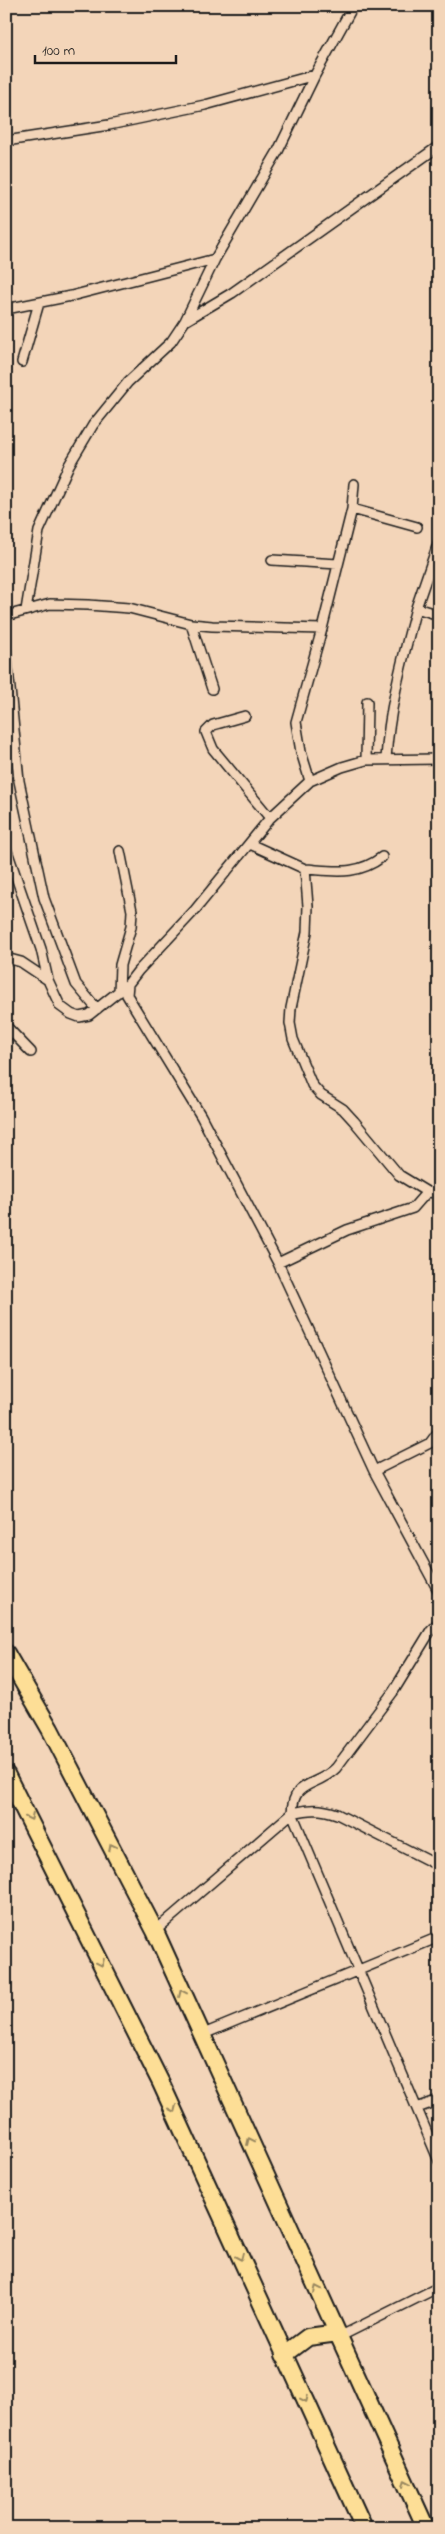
<svg xmlns="http://www.w3.org/2000/svg" width="445" height="2534" viewBox="0 0 445 2534" font-family="'Indie Flower',sans-serif">
<style>
.lines{fill:none;stroke-linecap:round;stroke-linejoin:round}
.street-casing{stroke:#1c1c1c;stroke-width:12}
.highway-casing{stroke:#1c1c1c;stroke-width:20}
.street{stroke:#f3d5b9;stroke-width:9}
.highway{stroke:#fdde96;stroke-width:16}
.oneway{stroke:#98875f}
</style>
<rect width="100%" height="100%" fill="#f3d5b9"/>
<filter id="ink" filterUnits="userSpaceOnUse"><feTurbulence type="fractalNoise" baseFrequency=".02" numOctaves="2"/><feDisplacementMap in="SourceGraphic" scale="10" xChannelSelector="R" yChannelSelector="G"/><feConvolveMatrix kernelMatrix="1 2 1 2 8 2 1 2 1" color-interpolation-filters="sRGB"/></filter>
<g filter="url(#ink)">
<g class="lines">
<!-- street casing -->
<g class="street-casing">
<path id="street" d="M 6,141 L 109,125 L 205,105 L 315,75
M 6,309 L 71,296 L 215,259
M 185,321 L 232,293 L 439,146
M 22,362 L 39,303
M 352,509 L 417,527
M 439,541 L 416,608 L 439,615
M 272,560 L 338,564
M 26,610 L 39,531 L 69,465 L 93,425 L 128,382 L 171,342 L 185,321 L 215,259 L 278,151 L 315,75 L 353,6
M 6,616 L 50,604 L 88,605 L 129,608 L 191,624 L 212,626 L 322,629 L 296,722 L 301,752 L 310,781
M 191,624 L 212,689
M 322,629 L 352,509 L 354,484
M 6,648 L 19,781 L 44,898 L 76,984 L 97,1009
M 245,716 L 213,725 L 206,732 L 213,749 L 270,818
M 386,759 C 389,707 403,658 416,608
M 439,759 L 366,760 L 342,767 L 310,781 L 270,818 L 195,910 L 138,971 L 128,984 L 127,995 L 201,1116 L 278,1263 L 374,1471 L 439,1592
M 366,760 L 367,702
M 250,844 L 305,869 L 308,906 L 307,932 L 291,1008 L 290,1023 L 293,1039 L 312,1085 L 321,1095 L 343,1109 L 354,1121 L 399,1175 L 427,1192 L 439,1193
M 6,848 L 41,949 L 48,980 L 60,1006 L 71,1014 L 79,1017 L 89,1015 L 128,984
M 305,869 C 335,871 357,876 382,857
M 6,958 L 21,962 L 48,980
M 119,992 L 120,965 L 131,927 L 132,911 L 120,851
M 6,1026 L 31,1052
M 278,1263 L 347,1230 L 413,1208 L 427,1192
M 374,1471 L 430,1443 L 439,1431
M 439,1622 L 431,1630 L 393,1692 L 336,1768 C 316,1788 293,1779 292,1813 C 310,1809 320,1808 337,1814 L 439,1866
M 155,1931 L 292,1813 L 439,2161
M 201,2035 L 439,1937
M 417,2108 L 439,2100
M 339,2337 L 439,2287"/>
</g>
<!-- highway casing -->
<g class="highway-casing">
<path id="highway" d="M 6,1653 L 50,1729 L 155,1931 L 426,2528
M 6,1774 L 161,2083 L 364,2528
M 284,2355 L 308,2337 L 338,2333"/>
</g>
<!-- street -->
<use href="#street" class="street"/>
<!-- highway -->
<use href="#highway" class="highway"/>
</g>
<!-- one-way arrows -->
<defs><path id="oneway-chevron" d="M-2-3.5L2.5 0L-2 3.5" fill="none" stroke-width="1.6" stroke-linecap="round" stroke-linejoin="round" transform="scale(1.25)"/></defs>
<g class="oneway">
<use href="#oneway-chevron" transform="translate(30 1817) rotate(64)"/>
<use href="#oneway-chevron" transform="translate(112 1847) rotate(-117)"/>
<use href="#oneway-chevron" transform="translate(101 1963) rotate(64)"/>
<use href="#oneway-chevron" transform="translate(182 1993) rotate(-115)"/>
<use href="#oneway-chevron" transform="translate(173 2109) rotate(66)"/>
<use href="#oneway-chevron" transform="translate(250 2141) rotate(-115)"/>
<use href="#oneway-chevron" transform="translate(240 2257) rotate(66)"/>
<use href="#oneway-chevron" transform="translate(317 2289) rotate(-115)"/>
<use href="#oneway-chevron" transform="translate(305 2399) rotate(65)"/>
<use href="#oneway-chevron" transform="translate(406 2483) rotate(-114)"/>
</g>
</g>
<!-- margin -->
<rect width="445" height="2534" fill="none" stroke="#f3d5b9" stroke-width="25"/>
<rect x="12" y="12" width="420" height="2509" fill="none" stroke="#1c1c1c" stroke-width="2" filter="url(#ink)"/>
<!-- scale -->
<path d="M35 55v8h141v-8" fill="none" stroke="#1c1c1c" stroke-width="2.5"/>
<text x="42" y="55" font-size="15" fill="#1c1c1c" stroke="#f3d5b9" stroke-width="4" paint-order="stroke">100 m</text>
</svg>
